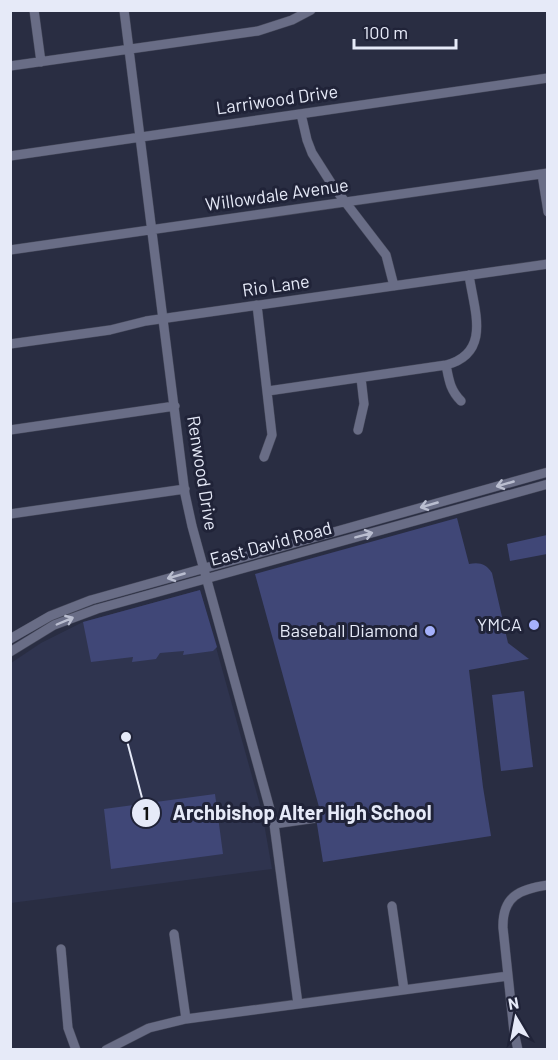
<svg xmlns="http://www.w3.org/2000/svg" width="558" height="1060" viewBox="0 0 558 1060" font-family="Barlow,sans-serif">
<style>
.built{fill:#2f344f}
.green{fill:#404777}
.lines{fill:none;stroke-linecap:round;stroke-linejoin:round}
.minor-casing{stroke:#45485a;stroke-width:10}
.minor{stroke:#696d86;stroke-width:9}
.oneway{stroke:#babed0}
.poi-dot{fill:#a5b1fc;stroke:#202338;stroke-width:2}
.labels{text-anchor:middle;stroke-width:6;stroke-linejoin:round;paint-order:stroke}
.street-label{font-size:18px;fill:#e6eaf8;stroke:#202338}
.poi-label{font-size:18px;fill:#e6eaf8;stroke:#202338;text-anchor:end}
.leader{fill:none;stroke:#e6eaf8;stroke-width:2}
.callout-dot{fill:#e6eaf8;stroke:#202338;stroke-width:2}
.mark-label{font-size:18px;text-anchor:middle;font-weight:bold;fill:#111}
.callout-label{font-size:20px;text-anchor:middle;font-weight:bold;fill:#e6eaf8;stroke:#202338;stroke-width:6;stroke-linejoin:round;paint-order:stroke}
</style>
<rect width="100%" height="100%" fill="#292d42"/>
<!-- built -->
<path class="built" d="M 200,590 L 262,812 L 272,869 L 11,903 L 11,663 L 41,643 L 83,622 Z"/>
<!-- green -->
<path class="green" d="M 457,518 L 469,564 C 480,562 486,564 492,573 L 508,643 L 529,659 L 469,670 L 483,787 L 491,836 L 323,862 L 316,818 L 319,807 L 255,574 Z
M 547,535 L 547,554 L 510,561 L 507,544 Z
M 200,590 L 217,647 L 213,651 L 183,655 L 184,651 L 160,653 L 156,659 L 132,662 L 133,657 L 91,662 L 83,622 Z
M 524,691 L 533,767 L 501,771 L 492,695 Z
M 215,794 L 223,854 L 111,869 L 104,809 Z"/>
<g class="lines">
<!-- minor casing -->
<g class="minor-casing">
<path id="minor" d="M 34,10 L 41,62
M 124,10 L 185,494 L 192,526 L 274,824 L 298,1004
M 10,66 L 258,31 L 292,20 L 311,10
M 301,114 L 307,140 L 312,153 L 333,186 L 386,255 L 394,286
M 10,156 L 548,78
M 542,174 L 548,212
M 10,250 L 548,173
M 257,305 L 272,435 L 264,457
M 10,344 L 110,330 L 146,321 L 548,264
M 446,365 C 449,380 450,390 461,401
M 268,391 L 446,365 C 492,353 474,310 469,275
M 10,430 L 175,406
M 358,430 L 364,404 L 361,378
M 10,514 L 185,489
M 10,639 L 50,616 L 91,600 L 548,472
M 10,652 L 54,625 L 97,609 L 548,484
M 274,824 L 316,818
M 392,906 L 404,990
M 174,934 L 186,1019
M 61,949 L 68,1028 L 76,1050
M 106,1050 L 149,1028 L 186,1019 L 508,976
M 518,1050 L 514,1032 L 503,928 C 502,896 520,889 548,885"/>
</g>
<!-- minor -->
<use href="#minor" class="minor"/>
</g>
<!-- one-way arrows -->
<defs><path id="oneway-shaft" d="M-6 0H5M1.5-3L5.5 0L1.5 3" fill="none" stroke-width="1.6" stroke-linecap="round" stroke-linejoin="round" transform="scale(1.5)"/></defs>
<g class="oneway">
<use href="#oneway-shaft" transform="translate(505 484) rotate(164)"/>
<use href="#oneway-shaft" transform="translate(429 505) rotate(164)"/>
<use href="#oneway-shaft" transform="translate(364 535) rotate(-15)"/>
<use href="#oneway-shaft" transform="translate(176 576) rotate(164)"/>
<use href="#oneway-shaft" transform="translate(65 621) rotate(-23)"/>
</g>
<!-- markers -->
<g class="poi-dot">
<circle cx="534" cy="625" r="6"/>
<circle cx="430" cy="631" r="6"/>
</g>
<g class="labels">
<!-- street labels -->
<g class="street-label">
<text transform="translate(277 100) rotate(-8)" y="6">Larriwood Drive</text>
<text transform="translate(277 195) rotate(-8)" y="6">Willowdale Avenue</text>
<text transform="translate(276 286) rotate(-8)" y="6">Rio Lane</text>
<text transform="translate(202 473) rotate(81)" y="6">Renwood Drive</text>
<text transform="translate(271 544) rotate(-15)" y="6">East David Road</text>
</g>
<!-- poi labels -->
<g class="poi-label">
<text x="522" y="631">YMCA</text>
<text x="418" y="637">Baseball Diamond</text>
</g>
</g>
<!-- callouts -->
<path class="leader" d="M126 737L146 813"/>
<g class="callout-dot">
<circle cx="126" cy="737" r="6"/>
<circle cx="146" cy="813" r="15"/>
</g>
<g class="mark-label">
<text x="146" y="820">1</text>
</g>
<g class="callout-label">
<text x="302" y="820">Archbishop Alter High School</text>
</g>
<!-- border -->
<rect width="558" height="1060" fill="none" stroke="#e6eaf8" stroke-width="24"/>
<!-- north arrow -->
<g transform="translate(516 1018) rotate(350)" stroke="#202338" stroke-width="4.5" paint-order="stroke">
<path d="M0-4.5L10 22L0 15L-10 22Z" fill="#e6eaf8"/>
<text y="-9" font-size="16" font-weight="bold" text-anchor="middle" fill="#e6eaf8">N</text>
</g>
<!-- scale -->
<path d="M354 39v9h102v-9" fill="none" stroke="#e6eaf8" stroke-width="3"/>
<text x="363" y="39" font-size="18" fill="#e6eaf8" stroke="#202338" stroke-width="4.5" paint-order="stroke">100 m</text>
</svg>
